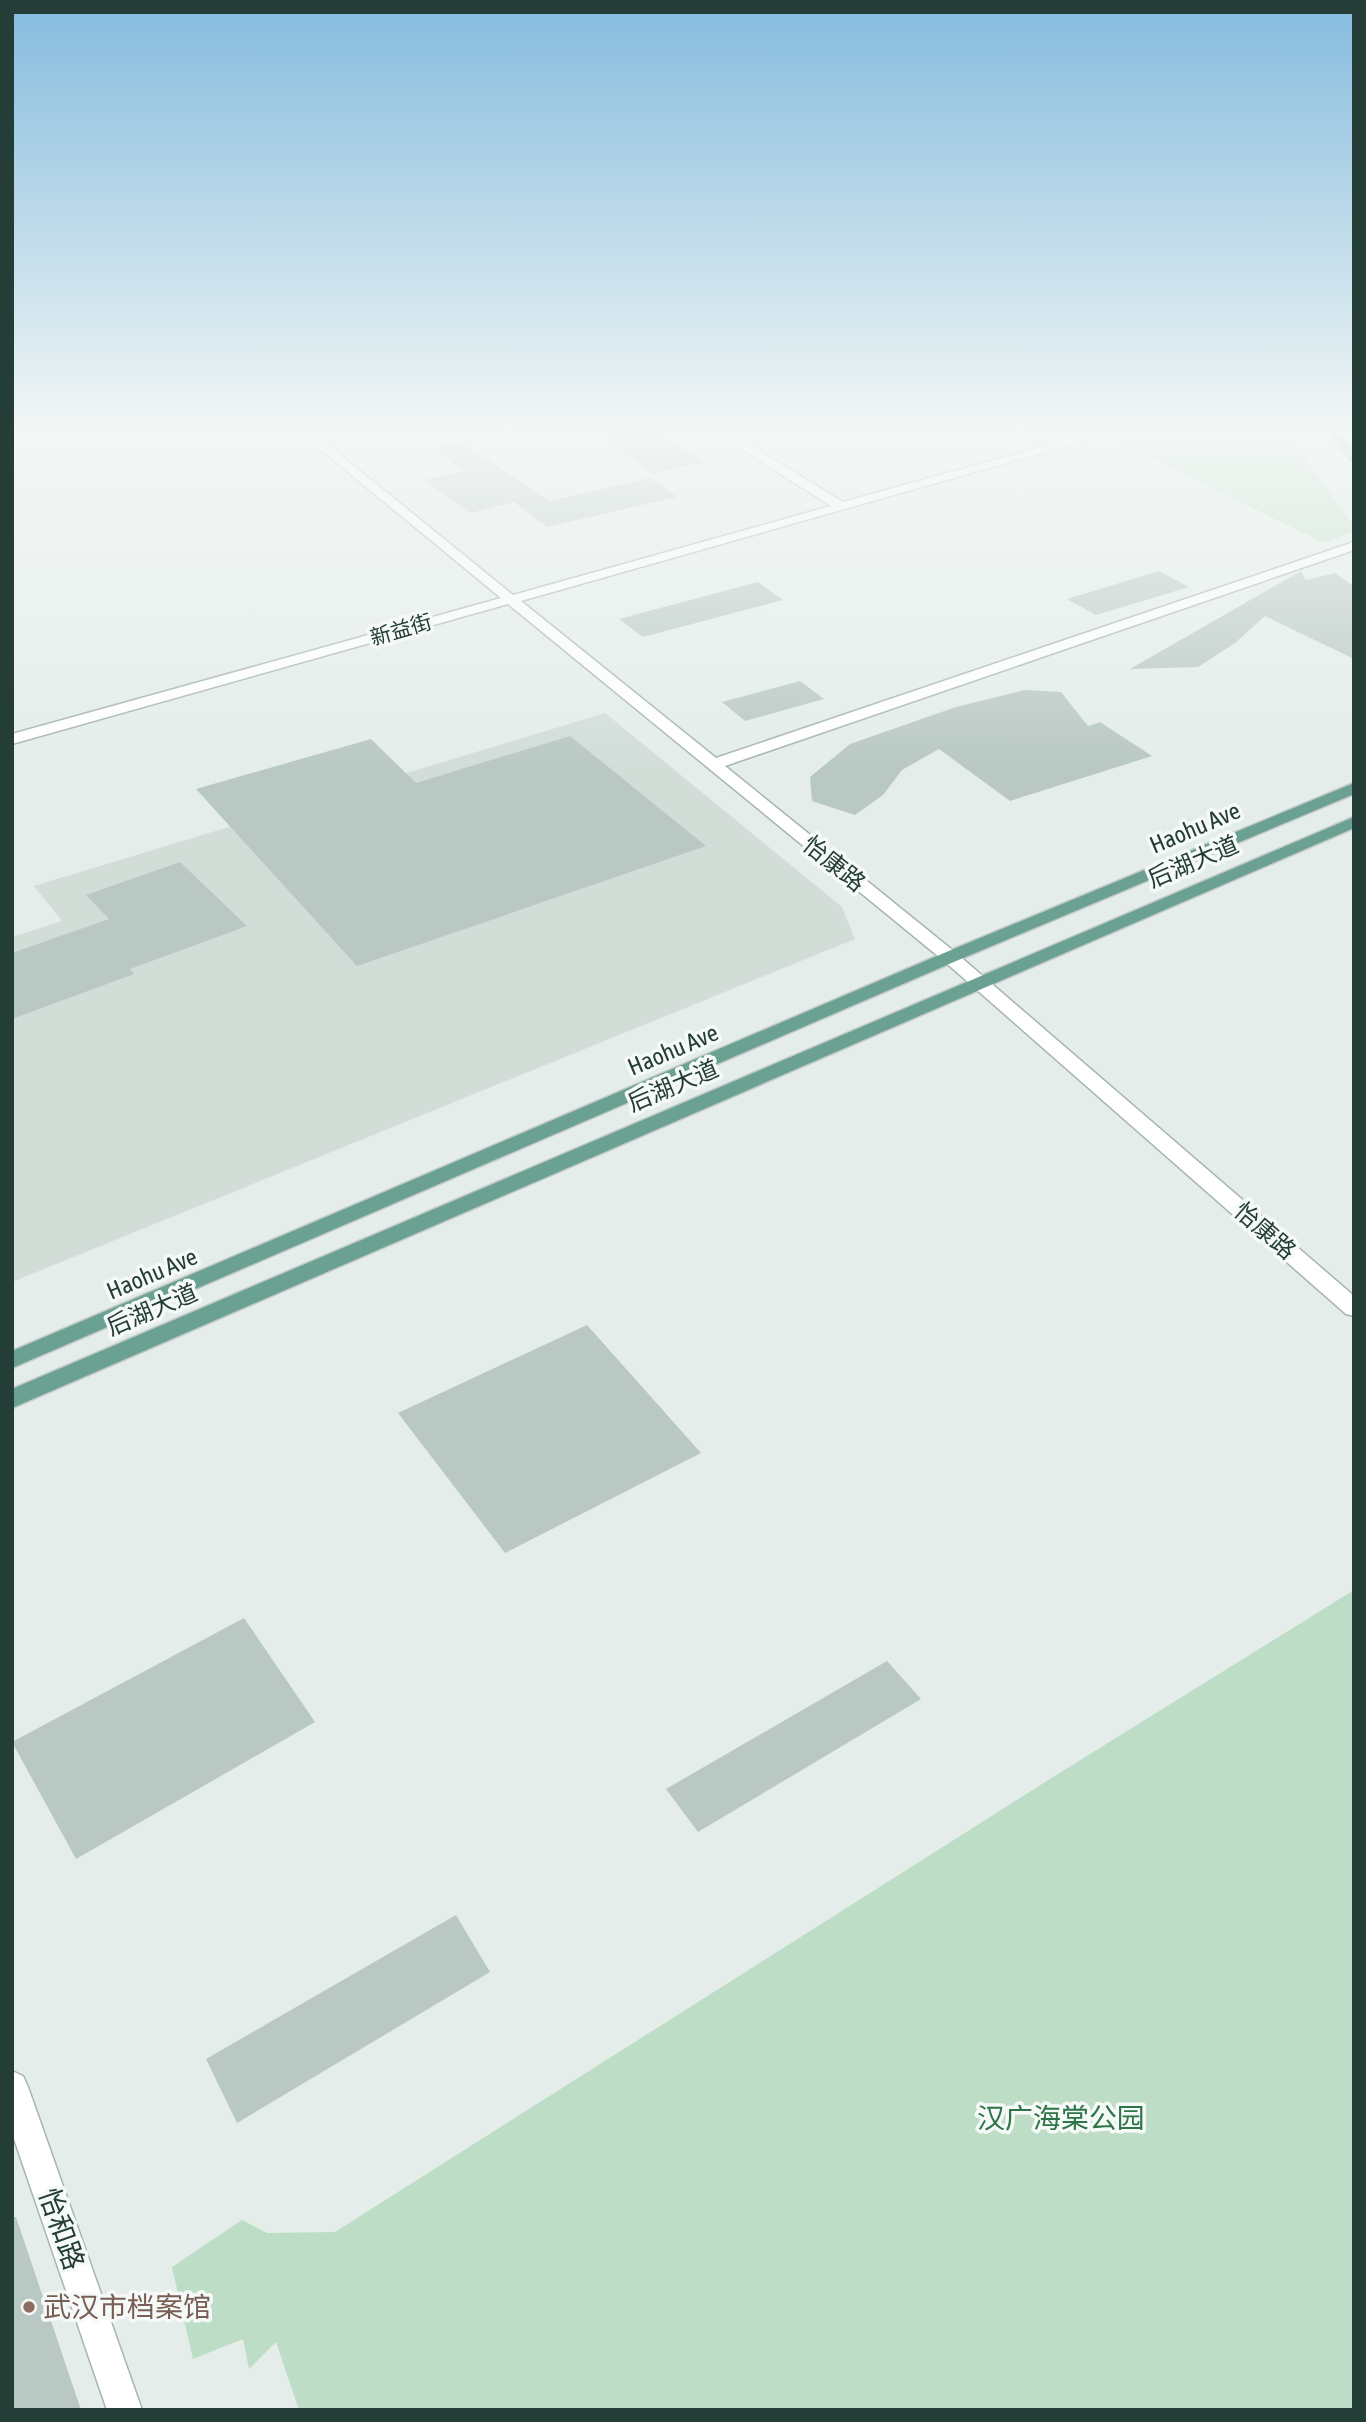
<svg xmlns="http://www.w3.org/2000/svg" width="1366" height="2422" viewBox="0 0 1366 2422" font-family="'Asap Condensed','Noto Sans SC',sans-serif">
<style>
.built{fill:#d2ddd8}
.green{fill:#beddc6}
.building{fill:#b9c8c2}
.lines{fill:none;stroke-linecap:round;stroke-linejoin:round}
.minor-casing{stroke:#a7b5b0;stroke-width:3}
.major-casing{stroke:#c2c9c7;stroke-width:3}
.minor{fill:#fff;fill-rule:evenodd}
.major{fill:#6aa193;fill-rule:evenodd}
.education-dot{fill:#8d6e63;stroke:#f5f9f7;stroke-width:2.5}
.labels{text-anchor:middle;stroke-width:7;stroke-linejoin:round;paint-order:stroke}
.far-street-label{font-size:21px;fill:#243e37;stroke:#f5f9f7}
.street-label{font-size:24px;fill:#243e37;stroke:#f5f9f7}
.near-park-label{font-size:28px;fill:#2f7449;stroke:#f5f9f7}
.near-street-label{font-size:28px;fill:#243e37;stroke:#f5f9f7}
.near-education-label{font-size:28px;fill:#785e54;stroke:#f5f9f7;text-anchor:start}
</style>
<rect width="100%" height="100%" fill="#e4ede9"/>
<!-- built -->
<path class="built" d="M 605,713 L 842,907 L 855,939 L 12,1282 L 12,937 L 62,921 L 34,886 Z"/>
<!-- green -->
<path class="green" d="M 1165,431 L 1286,431 L 1354,526 L 1354,531 L 1324,543 L 1121,443 Z
M 1354,1590 L 1354,2410 L 299,2410 L 276,2342 L 249,2369 L 243,2339 L 193,2359 L 172,2267 L 242,2220 L 267,2233 L 335,2232 L 1053,1777 Z"/>
<!-- building -->
<path class="building" d="M 593,431 L 657,431 L 704,462 L 654,473 Z
M 461,442 L 549,501 L 650,478 L 677,497 L 547,527 L 514,502 L 470,513 L 424,480 L 464,471 L 432,449 Z
M 1159,571 L 1189,587 L 1096,615 L 1067,599 Z
M 1301,571 L 1306,580 L 1335,573 L 1352,585 L 1354,659 L 1265,616 L 1235,643 L 1198,667 L 1130,669 Z
M 758,582 L 783,600 L 643,637 L 619,619 Z
M 800,681 L 824,699 L 745,721 L 722,702 Z
M 1025,690 L 1061,692 L 1088,726 L 1100,722 L 1152,756 L 1010,801 L 939,749 L 902,770 L 883,795 L 855,815 L 812,801 L 810,777 L 850,744 L 956,707 Z
M 570,736 L 706,846 L 357,966 L 196,789 L 371,739 L 416,783 Z
M 180,862 L 247,926 L 130,969 L 134,974 L 12,1019 L 12,953 L 109,919 L 86,895 Z
M 587,1325 L 701,1453 L 505,1553 L 398,1413 Z
M 244,1618 L 315,1722 L 76,1859 L 12,1742 Z
M 887,1661 L 921,1699 L 698,1832 L 666,1789 Z
M 456,1915 L 490,1972 L 237,2123 L 206,2059 Z
M 12,2217 L 16,2217 L 81,2410 L 12,2410 Z"/>
<g class="lines">
<!-- minor casing -->
<g class="minor-casing">
<path id="minor" d="M 298,431 L 311,431 L 513,595 L 831,506 L 713,431 L 727,431 L 843,502 L 1099,431 L 1119,431 L 521,601 L 716,758 L 1354,542 L 1354,550 L 725,766 L 956,953 L 1354,1296 L 1354,1316 L 1346,1314 L 944,961 L 508,604 L 12,744 L 12,734 L 501,598 Z
M 1314,431 L 1329,431 L 1351,446 L 1341,449 Z
M 12,2071 L 23,2076 L 28,2087 L 142,2410 L 107,2410 L 12,2133 Z"/>
</g>
<!-- major casing -->
<g class="major-casing">
<path id="major" d="M 1327,431 L 1339,431 L 1354,450 L 1354,462 L 1350,461 Z
M 1354,783 L 1354,794 L 956,961 L 12,1368 L 12,1351 L 944,953 Z
M 1354,817 L 1354,828 L 12,1408 L 12,1389 Z"/>
</g>
<!-- minor -->
<use href="#minor" class="minor"/>
<!-- major -->
<use href="#major" class="major"/>
</g>
<!-- sky -->
<linearGradient id="sky" x2="0" y2="1"><stop stop-color="#84bbde"/><stop offset="0.56" stop-color="#f3f7f5"/><stop offset="1" stop-color="#f3f7f5" stop-opacity="0"/></linearGradient>
<rect width="1366" height="770" fill="url(#sky)"/>
<!-- markers -->
<circle class="education-dot" cx="29" cy="2307" r="7"/>
<g class="labels">
<!-- far-street labels -->
<g class="far-street-label">
<text transform="translate(401 630) rotate(-16)" y="7">新益街</text>
</g>
<!-- street labels -->
<g class="street-label">
<text transform="translate(1195 828) rotate(-23)" y="8">Haohu Ave</text>
<text transform="translate(1193 862) rotate(-23)" y="8">后湖大道</text>
<text transform="translate(834 864) rotate(39)" y="8">怡康路</text>
<text transform="translate(673 1050) rotate(-23)" y="8">Haohu Ave</text>
<text transform="translate(673 1086) rotate(-23)" y="8">后湖大道</text>
<text transform="translate(1265 1231) rotate(41)" y="8">怡康路</text>
<text transform="translate(152 1274) rotate(-23)" y="8">Haohu Ave</text>
<text transform="translate(152 1310) rotate(-23)" y="8">后湖大道</text>
</g>
<!-- near-park labels -->
<g class="near-park-label">
<text x="1061" y="2128">汉广海棠公园</text>
</g>
<!-- near-street labels -->
<g class="near-street-label">
<text transform="translate(62 2229) rotate(71)" y="10">怡和路</text>
</g>
<!-- near-education labels -->
<g class="near-education-label">
<text x="43" y="2317">武汉市档案馆</text>
</g>
</g>
<!-- border -->
<rect width="1366" height="2422" fill="none" stroke="#243e37" stroke-width="28"/>
</svg>
